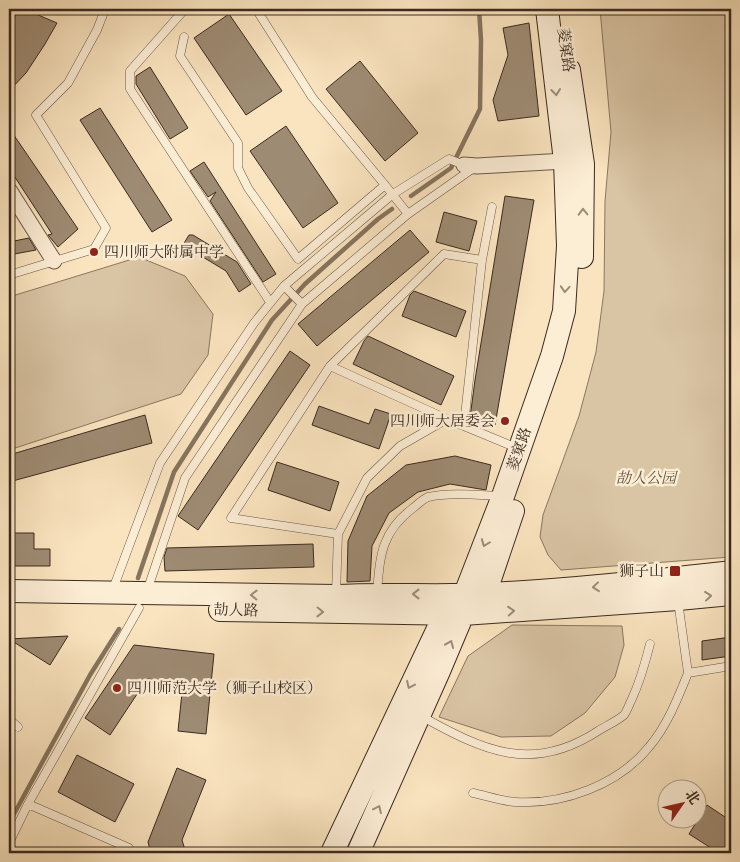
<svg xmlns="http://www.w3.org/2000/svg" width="740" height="862" viewBox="0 0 740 862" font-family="'IM FELL DW Pica','Noto Serif SC',serif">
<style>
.park{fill:#d9c4a4;stroke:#8a7762}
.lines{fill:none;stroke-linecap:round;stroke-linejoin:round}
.stream{stroke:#86745f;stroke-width:4.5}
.building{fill:#9e8b73;stroke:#3a2a20}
.lane-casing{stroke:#6a5848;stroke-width:9}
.street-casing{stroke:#6a5848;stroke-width:17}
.secondary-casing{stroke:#3a2a20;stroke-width:24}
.lane{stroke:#fcedd5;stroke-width:8}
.street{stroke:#fcedd5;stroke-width:15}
.secondary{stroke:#fcedd5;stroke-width:22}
.oneway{stroke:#9b8c7a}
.poi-dot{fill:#8f2418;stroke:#fcedd5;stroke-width:2}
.labels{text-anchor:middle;stroke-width:5;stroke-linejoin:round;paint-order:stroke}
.street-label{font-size:15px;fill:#3a2a20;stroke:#fcedd5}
.poi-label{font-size:15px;fill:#3a2a20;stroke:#fcedd5;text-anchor:start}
.park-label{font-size:15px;font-style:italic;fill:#625041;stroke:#fcedd5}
</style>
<rect width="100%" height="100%" fill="#fae4bf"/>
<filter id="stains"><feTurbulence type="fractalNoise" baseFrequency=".004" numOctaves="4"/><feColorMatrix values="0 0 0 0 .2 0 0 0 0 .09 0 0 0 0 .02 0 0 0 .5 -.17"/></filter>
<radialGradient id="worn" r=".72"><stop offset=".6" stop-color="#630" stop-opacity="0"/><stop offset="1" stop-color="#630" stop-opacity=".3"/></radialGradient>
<!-- park -->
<path class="park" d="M 600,9 L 731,9 L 731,557 L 561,570 L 548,555 L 540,537 L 543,515 L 579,416 L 596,352 L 604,291 L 605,201 L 611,132 Z
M 139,257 L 185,276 L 213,314 L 208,355 L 181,394 L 9,450 L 9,297 Z
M 512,625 L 622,626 L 624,645 L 615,677 L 585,713 L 551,736 L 501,737 L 439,717 L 468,656 Z"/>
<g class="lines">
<!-- stream -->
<path class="stream" d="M 411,196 L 451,168 L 480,109 L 481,40 L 479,9
M 138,578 L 174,472 L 272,320 L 305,284 L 378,219 L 392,209
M 9,823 L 90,675 L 119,629"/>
</g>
<!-- building -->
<path class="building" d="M 18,9 L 24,9 L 57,23 L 45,44 L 26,73 L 9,91 L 9,30 Z
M 229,14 L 282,91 L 246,115 L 194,38 Z
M 529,23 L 539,116 L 498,121 L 493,100 L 508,55 L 503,28 Z
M 360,61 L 418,133 L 385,161 L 326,89 Z
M 150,67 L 188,128 L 170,139 L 136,84 L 136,76 Z
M 100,108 L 172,220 L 152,232 L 80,120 Z
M 286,126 L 338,203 L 303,228 L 250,151 Z
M 9,128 L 78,229 L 58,247 L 48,235 L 52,234 L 9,168 Z
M 204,162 L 276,274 L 263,282 L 210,201 L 216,192 L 208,197 L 190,171 Z
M 505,196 L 534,200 L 495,425 L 470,418 L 475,380 Z
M 444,212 L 477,221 L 469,251 L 436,242 Z
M 410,230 L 429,252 L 317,346 L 298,324 Z
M 189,235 L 193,235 L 237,262 L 251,284 L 239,292 L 226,271 L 183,245 Z
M 29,238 L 36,250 L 9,255 L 9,242 Z
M 414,291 L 466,311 L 456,337 L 402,316 L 410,295 Z
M 368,336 L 454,376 L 441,405 L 353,364 L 364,341 Z
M 290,351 L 310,365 L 198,530 L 178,516 Z
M 319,406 L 369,424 L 375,409 L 391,414 L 379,449 L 312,425 Z
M 145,415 L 152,443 L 9,482 L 9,455 Z
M 455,456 L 491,465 L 486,490 L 450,484 L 418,492 L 389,513 L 372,546 L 370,581 L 347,582 L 348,541 L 367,496 L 406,465 Z
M 277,462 L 339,482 L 330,511 L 268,490 Z
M 9,533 L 34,533 L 34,549 L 50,549 L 50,566 L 9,566 Z
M 313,544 L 314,567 L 165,571 L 164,557 L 167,548 Z
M 68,636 L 50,665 L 9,639 Z
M 731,637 L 731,656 L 702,660 L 702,641 Z
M 134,645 L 214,654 L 206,734 L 178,731 L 183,683 L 147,679 L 110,735 L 85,718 Z
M 77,755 L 134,784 L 115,822 L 58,792 Z
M 177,768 L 206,780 L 182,840 L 186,853 L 151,853 L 148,842 Z
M 707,805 L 731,821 L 731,853 L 719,853 L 689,834 Z"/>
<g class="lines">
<!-- lane casing -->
<g class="lane-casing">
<path id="lane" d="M 185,9 L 130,71 L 130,89 L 270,302
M 184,37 L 180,56 L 238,143 L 238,168 L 248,188 L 298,259 L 385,185 L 312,97 L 256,9
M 385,185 L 408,214 L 475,167
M 9,275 L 94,249 L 106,228 L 36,115 L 68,83 L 97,30 L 104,12
M 284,286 L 302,304
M 330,366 L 447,419 L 517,448
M 464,425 L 482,260 L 492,207
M 338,534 L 231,518 L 330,366 L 444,254 L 482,260
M 113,589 L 160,463 L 254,323 L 284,286 L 393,194 L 449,159 L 464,165
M 147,591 L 185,478 L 302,304 L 408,214
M 377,593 C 380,556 381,532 413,508 C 417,505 423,499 428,497 C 449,492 480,495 501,496
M 336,594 L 338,534 L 367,478 L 400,446 L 447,419
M 678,601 L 688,673 L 731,666
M 421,716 C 484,751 532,774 598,731 C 606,726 617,721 624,715 C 627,711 629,705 631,701 C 640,682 645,664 650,644
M 9,719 L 18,727
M 473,793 C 487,796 501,801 515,802 C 563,805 618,785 649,747 C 667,726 678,698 688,673
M 28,804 L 129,848 L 132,853
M 9,843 L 28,804 L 139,608"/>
</g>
<!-- street casing -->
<g class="street-casing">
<path id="street" d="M 464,165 L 477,166 L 565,161
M 9,190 L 54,261"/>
</g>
<!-- secondary casing -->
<g class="secondary-casing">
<path id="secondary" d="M 569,70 L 583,164 L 582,257
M 9,591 L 336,596 C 387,593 438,597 488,594 C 570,590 650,581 731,572
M 220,610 L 463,614 L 678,599 L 731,594
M 332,853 L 445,614 L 465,594 L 503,496 L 552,356 L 564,311 L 568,246 L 565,161 L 547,9
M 358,853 L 439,671 L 463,614 L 485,594 L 513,511"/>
</g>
<!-- lane -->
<use href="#lane" class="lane"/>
<!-- street -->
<use href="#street" class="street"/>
<!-- secondary -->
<use href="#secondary" class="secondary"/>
</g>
<!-- one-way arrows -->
<defs><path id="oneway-chevron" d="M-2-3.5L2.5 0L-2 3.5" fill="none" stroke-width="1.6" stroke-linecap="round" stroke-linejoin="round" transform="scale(1.25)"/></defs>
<g class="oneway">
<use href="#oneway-chevron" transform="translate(556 92) rotate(83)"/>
<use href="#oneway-chevron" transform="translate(583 212) rotate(-91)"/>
<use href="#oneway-chevron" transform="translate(565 289) rotate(94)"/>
<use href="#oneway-chevron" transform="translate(485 543) rotate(111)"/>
<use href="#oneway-chevron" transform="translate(596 587) rotate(174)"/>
<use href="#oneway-chevron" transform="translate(416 594) rotate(-180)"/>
<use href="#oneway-chevron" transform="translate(254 595) rotate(-179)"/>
<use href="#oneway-chevron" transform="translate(708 596) rotate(-6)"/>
<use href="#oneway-chevron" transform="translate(511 611) rotate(-4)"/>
<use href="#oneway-chevron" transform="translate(320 612) rotate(1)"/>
<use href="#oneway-chevron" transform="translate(450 644) rotate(-68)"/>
<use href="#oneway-chevron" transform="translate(410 685) rotate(115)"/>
<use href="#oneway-chevron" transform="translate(378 809) rotate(-65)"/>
</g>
<!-- markers -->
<g class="poi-dot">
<circle cx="94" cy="252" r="5"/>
<circle cx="505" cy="421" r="5"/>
<rect x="669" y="565" width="12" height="12" rx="2.5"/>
<circle cx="117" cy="688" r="5"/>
</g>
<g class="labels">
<!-- street labels -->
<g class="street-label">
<text transform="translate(566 50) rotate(82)" y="5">菱窠路</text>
<text transform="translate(519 449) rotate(-71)" y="5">菱窠路</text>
<text transform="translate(236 610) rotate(1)" y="5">劼人路</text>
</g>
<!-- poi labels -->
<g class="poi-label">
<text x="104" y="257">四川师大附属中学</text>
<text x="495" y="426" text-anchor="end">四川师大居委会</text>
<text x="664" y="576" text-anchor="end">狮子山</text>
<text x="127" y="693">四川师范大学（狮子山校区）</text>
</g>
<!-- park labels -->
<g class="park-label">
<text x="646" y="483">劼人公园</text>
</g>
</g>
<!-- margin -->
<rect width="740" height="862" fill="none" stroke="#fae4bf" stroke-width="30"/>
<rect x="10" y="10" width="720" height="842" fill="none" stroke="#3a2a20" stroke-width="2.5"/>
<rect x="15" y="15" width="710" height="832" fill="none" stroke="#3a2a20"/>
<!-- north arrow -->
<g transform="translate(682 804) rotate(56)"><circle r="24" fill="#fcedd5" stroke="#ae9f8d"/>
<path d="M0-4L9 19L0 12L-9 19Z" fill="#8f2418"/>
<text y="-8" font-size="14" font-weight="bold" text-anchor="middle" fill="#3a2a20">北</text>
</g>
<rect width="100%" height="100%" filter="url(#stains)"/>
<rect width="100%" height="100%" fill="url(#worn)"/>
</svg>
